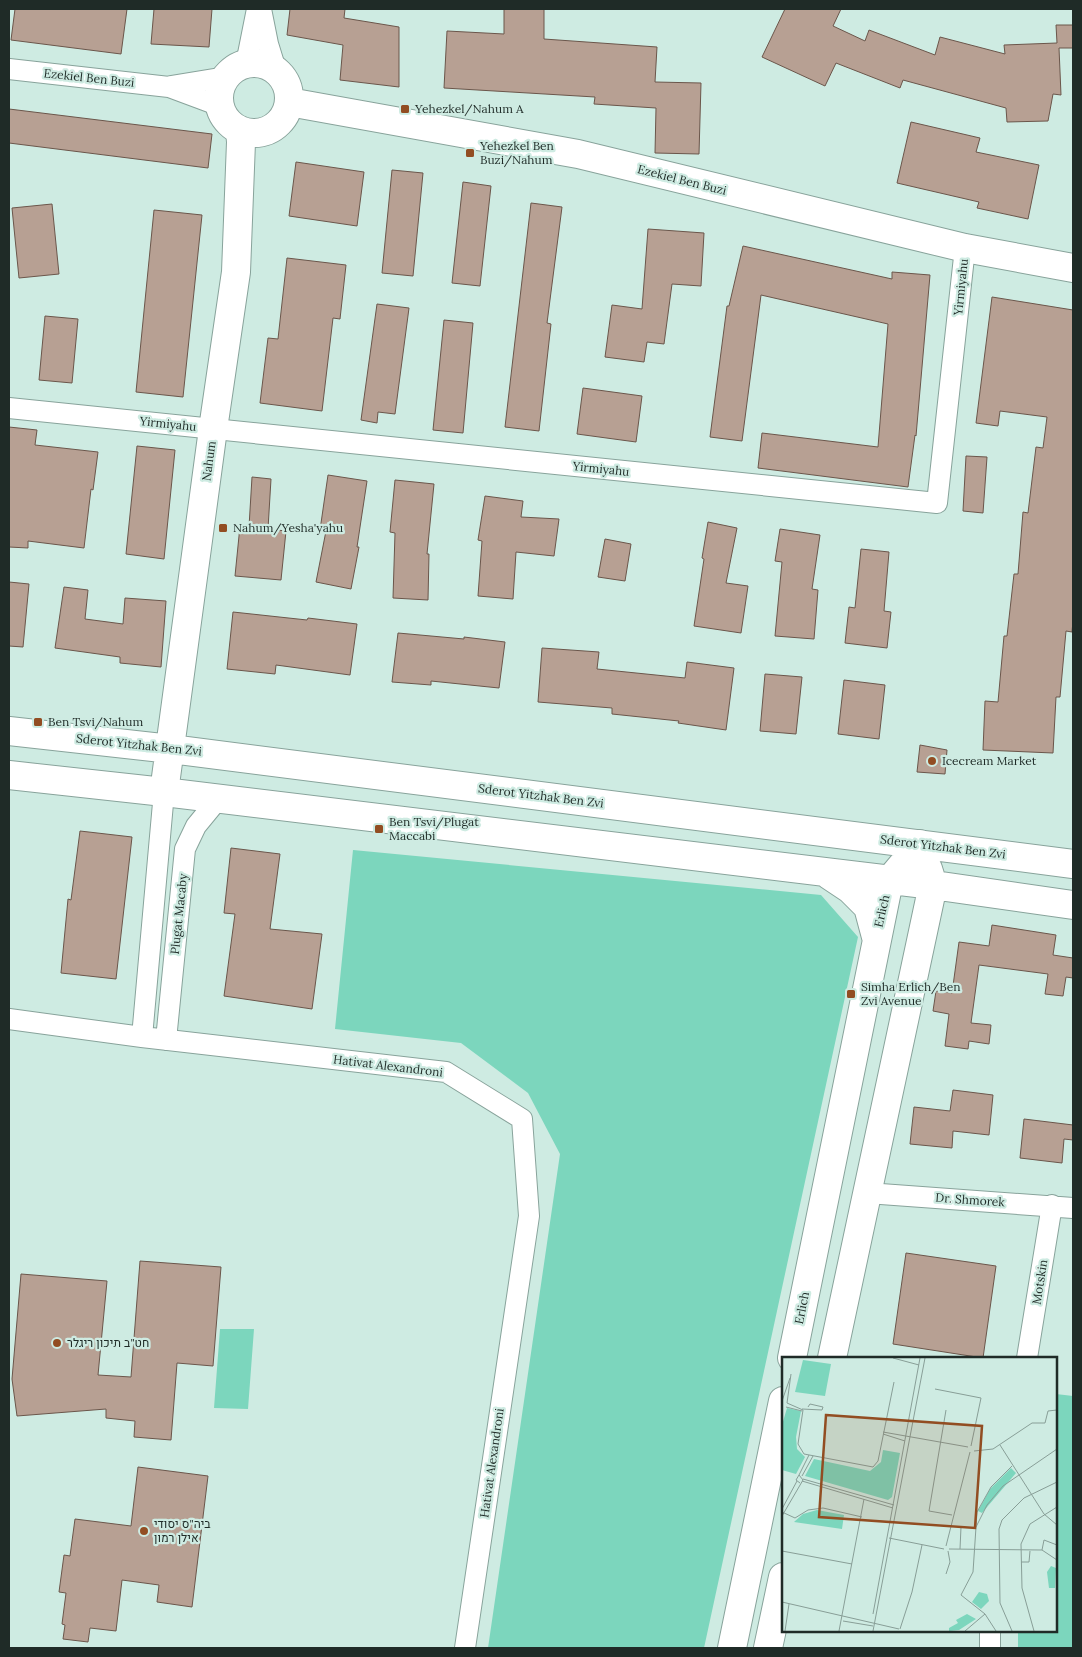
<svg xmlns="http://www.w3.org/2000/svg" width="1082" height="1657" viewBox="0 0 1082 1657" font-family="Lora,Heebo,serif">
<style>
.green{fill:#7cd6bd}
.building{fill:#b7a093;stroke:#6b564b}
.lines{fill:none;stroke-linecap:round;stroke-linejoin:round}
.street-casing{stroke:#88a39b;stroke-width:22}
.secondary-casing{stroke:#88a39b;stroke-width:30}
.street{stroke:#fff;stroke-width:20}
.secondary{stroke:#fff;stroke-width:28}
.poi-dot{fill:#924d22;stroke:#ceebe2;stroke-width:2}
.labels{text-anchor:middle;stroke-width:4.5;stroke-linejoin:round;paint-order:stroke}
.street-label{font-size:12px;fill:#1f2b27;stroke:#ceebe2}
.poi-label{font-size:12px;fill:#1f2b27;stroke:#ceebe2;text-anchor:start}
.inset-road{fill:none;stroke:#889e97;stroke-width:1}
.view{fill:#924d22;fill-opacity:0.15;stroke:#924d22;stroke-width:2.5}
.inset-edge{fill:none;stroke:#1f2b27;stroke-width:2.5}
</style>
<rect width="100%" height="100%" fill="#ceebe2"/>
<!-- green -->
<path class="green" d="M 353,850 L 821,895 L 858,937 L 704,1648 L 488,1648 L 560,1154 L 528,1093 L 461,1043 L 335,1029 Z
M 220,1329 L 254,1329 L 248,1409 L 214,1408 Z
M 1056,1394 L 1073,1396 L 1073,1648 L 1018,1648 L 1018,1631 L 1056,1631 Z"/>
<!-- building -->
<path class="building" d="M 15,9 L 127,9 L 121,54 L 11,40 Z
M 154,9 L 212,9 L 209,47 L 151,44 Z
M 290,9 L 345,9 L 344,18 L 399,27 L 399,87 L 340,80 L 343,45 L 287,35 Z
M 504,9 L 544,9 L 544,39 L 657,47 L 655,82 L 701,83 L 699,154 L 655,153 L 656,108 L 594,104 L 595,97 L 444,88 L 447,31 L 504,34 Z
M 785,9 L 841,9 L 833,26 L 865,41 L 869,30 L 935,55 L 940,37 L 1005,54 L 1004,45 L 1057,43 L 1056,25 L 1073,25 L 1073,48 L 1059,48 L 1061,95 L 1053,94 L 1048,121 L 1007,122 L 1006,108 L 903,80 L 900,88 L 836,63 L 825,86 L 762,57 Z
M 9,109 L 212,134 L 208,168 L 9,143 Z
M 911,122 L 980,138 L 976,152 L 1039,165 L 1028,219 L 977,208 L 979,202 L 897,183 Z
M 296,162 L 364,172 L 357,226 L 289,216 Z
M 392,170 L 423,173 L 413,276 L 382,273 Z
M 463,182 L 491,186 L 480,286 L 452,283 Z
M 531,203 L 562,207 L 547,323 L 551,324 L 539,431 L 505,427 Z
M 52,204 L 59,274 L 19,278 L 12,208 Z
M 154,210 L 202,215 L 183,397 L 136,392 Z
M 648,229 L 704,233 L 701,286 L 672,284 L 664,344 L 647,342 L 644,362 L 605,357 L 612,305 L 642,309 Z
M 743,246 L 892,279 L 892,272 L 930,275 L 916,436 L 915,435 L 908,487 L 758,468 L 762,433 L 878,447 L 888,324 L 761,295 L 742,441 L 710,437 L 727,306 L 729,306 Z
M 287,258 L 346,265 L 340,319 L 333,318 L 322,411 L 260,403 L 268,338 L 278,339 Z
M 992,297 L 1073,310 L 1073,621 L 1072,632 L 1066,631 L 1060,697 L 1056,697 L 1053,753 L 983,750 L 985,701 L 998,702 L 1004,636 L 1007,636 L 1014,574 L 1018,574 L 1023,512 L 1028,513 L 1036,447 L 1043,448 L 1047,417 L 1000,411 L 998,426 L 976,423 Z
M 377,304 L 409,308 L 395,414 L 378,412 L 377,423 L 361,420 Z
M 45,316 L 78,319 L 72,383 L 39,380 Z
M 444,320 L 473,323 L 463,433 L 433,430 Z
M 583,388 L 642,396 L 636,442 L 577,434 Z
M 9,427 L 37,430 L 35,445 L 98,452 L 93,490 L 91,489 L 84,548 L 28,541 L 28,548 L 9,547 Z
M 137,446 L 175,450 L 164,559 L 126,554 Z
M 966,456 L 987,457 L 983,513 L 963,511 Z
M 328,475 L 367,481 L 357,547 L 359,547 L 351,589 L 316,582 L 326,531 L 320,530 Z
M 252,477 L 271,479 L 268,529 L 286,531 L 281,580 L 235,576 L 240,526 L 249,527 Z
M 395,480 L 434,484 L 427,554 L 429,554 L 428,600 L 393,598 L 395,533 L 390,532 Z
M 485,496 L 523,501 L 521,517 L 559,519 L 554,556 L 516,552 L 513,599 L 478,596 L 482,541 L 478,540 Z
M 708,522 L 737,528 L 726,583 L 748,586 L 741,633 L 694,626 L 704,559 L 702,558 Z
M 780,529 L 820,535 L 812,589 L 818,590 L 814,639 L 775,636 L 782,562 L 775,561 Z
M 605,539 L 631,544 L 625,581 L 598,577 Z
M 861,549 L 889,552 L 884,611 L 891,612 L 887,648 L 845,643 L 849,607 L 855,608 Z
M 9,582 L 29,584 L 23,647 L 9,646 Z
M 64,587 L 88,590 L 85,619 L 123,624 L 125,598 L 166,601 L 161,667 L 120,663 L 120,657 L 55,648 Z
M 233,612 L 307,620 L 308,618 L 357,624 L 350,675 L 276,665 L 275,674 L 227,669 Z
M 398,633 L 464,639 L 464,637 L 505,642 L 499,688 L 431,681 L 431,685 L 392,682 Z
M 542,648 L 599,652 L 597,669 L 685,678 L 687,662 L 734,668 L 726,730 L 678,723 L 679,721 L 612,714 L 612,708 L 538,702 Z
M 765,674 L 802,677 L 796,734 L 760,731 Z
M 844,680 L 885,685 L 879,739 L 838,734 Z
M 920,745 L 947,750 L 945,774 L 917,772 Z
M 80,831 L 132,837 L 116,979 L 61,973 L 68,899 L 71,900 Z
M 231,848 L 280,854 L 270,929 L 322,934 L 312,1009 L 224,996 L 235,914 L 224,913 Z
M 992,925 L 1056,935 L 1053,955 L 1073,958 L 1073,978 L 1066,977 L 1063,996 L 1045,994 L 1048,974 L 979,965 L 971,1023 L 991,1025 L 989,1044 L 969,1041 L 968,1049 L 945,1046 L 949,1014 L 933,1011 L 936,991 L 952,993 L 959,942 L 989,946 Z
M 953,1090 L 993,1095 L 989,1135 L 953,1131 L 952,1148 L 910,1144 L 914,1107 L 950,1111 Z
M 1024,1119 L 1073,1125 L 1073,1140 L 1064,1139 L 1062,1163 L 1020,1158 Z
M 906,1253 L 996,1266 L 983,1358 L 893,1344 Z
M 140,1261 L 221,1267 L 213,1366 L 177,1363 L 171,1440 L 134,1437 L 135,1421 L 106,1418 L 106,1409 L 17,1416 L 12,1379 L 21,1274 L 107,1281 L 98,1375 L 131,1377 Z
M 138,1467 L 208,1476 L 192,1607 L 157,1602 L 159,1585 L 122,1580 L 116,1631 L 90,1628 L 88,1642 L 63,1639 L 65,1625 L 62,1624 L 66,1593 L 59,1592 L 64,1555 L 70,1556 L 75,1519 L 131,1526 Z"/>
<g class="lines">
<!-- street casing -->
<g class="street-casing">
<path id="street" d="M 261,9 L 268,44 L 276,70
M 246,64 L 257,9
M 9,69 L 169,87 L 220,106
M 171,86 L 226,77
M 9,408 L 937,503 L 965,248
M 9,1019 L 142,1037 L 446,1072 L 522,1119 L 529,1216 L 465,1648
M 142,1037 L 164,792
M 166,1040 L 185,849 L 196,826 L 219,798
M 867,1193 L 1073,1208
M 1027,1358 L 1052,1205
M 990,1631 L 990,1648"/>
</g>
<!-- secondary casing -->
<g class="secondary-casing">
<path id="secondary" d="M219 98a35 35 0 1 1 70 0a35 35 0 1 1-70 0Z
M 289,102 L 578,154 L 965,248 L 1073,268
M 9,731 L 171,749 L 1073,864
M 9,775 L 164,792 L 933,885 L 1073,905
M 164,792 L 213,429 L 236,272 L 241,142 L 240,130
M 829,875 L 850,889 L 868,907 L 876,937
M 792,1358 L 889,881 L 920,844
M 832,1358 L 933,885 L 928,869
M 732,1648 L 783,1401
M 768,1648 L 783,1577"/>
</g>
<!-- street -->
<use href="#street" class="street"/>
<!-- secondary -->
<use href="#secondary" class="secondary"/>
</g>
<!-- markers -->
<g class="poi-dot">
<rect x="400" y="104" width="10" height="10" rx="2.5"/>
<rect x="465" y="148" width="10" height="10" rx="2.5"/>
<rect x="218" y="523" width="10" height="10" rx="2.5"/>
<rect x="33" y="717" width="10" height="10" rx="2.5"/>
<circle cx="932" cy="761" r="5"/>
<rect x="374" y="824" width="10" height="10" rx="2.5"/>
<rect x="846" y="989" width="10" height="10" rx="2.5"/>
<circle cx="57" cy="1343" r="5"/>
<circle cx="144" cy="1531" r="5"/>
</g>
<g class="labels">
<!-- street labels -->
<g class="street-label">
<text transform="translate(89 78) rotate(6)" y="4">Ezekiel Ben Buzi</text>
<text transform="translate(682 180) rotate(14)" y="4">Ezekiel Ben Buzi</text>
<text transform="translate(961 287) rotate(-84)" y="4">Yirmiyahu</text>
<text transform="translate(168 424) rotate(6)" y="4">Yirmiyahu</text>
<text transform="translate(209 461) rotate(-82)" y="4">Nahum</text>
<text transform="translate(601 469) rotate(6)" y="4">Yirmiyahu</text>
<text transform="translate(139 745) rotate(6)" y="4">Sderot Yitzhak Ben Zvi</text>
<text transform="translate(541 796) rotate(7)" y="4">Sderot Yitzhak Ben Zvi</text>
<text transform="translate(943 847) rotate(7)" y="4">Sderot Yitzhak Ben Zvi</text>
<text transform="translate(882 911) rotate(-77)" y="4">Erlich</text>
<text transform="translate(179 914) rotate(-84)" y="4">Plugat Macaby</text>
<text transform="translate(388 1066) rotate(7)" y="4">Hativat Alexandroni</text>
<text transform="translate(970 1200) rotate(4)" y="4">Dr. Shmorek</text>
<text transform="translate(1040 1282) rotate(-81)" y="4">Motskin</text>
<text transform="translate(802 1308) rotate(-79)" y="4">Erlich</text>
<text transform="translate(492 1463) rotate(-82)" y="4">Hativat Alexandroni</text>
</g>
<!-- poi labels -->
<g class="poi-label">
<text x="415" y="113">Yehezkel/Nahum A</text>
<text x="480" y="150">Yehezkel Ben<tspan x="480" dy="14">Buzi/Nahum</tspan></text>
<text x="233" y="532">Nahum/Yesha'yahu</text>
<text x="48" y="726">Ben Tsvi/Nahum</text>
<text x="942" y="765">Icecream Market</text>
<text x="389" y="826">Ben Tsvi/Plugat<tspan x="389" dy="14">Maccabi</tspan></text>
<text x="861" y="991">Simha Erlich/Ben<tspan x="861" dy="14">Zvi Avenue</tspan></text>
<text x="67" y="1347">חט"ב תיכון ריגלר</text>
<text x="154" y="1528">ביה"ס יסודי<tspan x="154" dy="14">אילן רמון</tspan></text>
</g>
</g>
<!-- overview -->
<g transform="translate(782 1357)">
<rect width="275" height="275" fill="#ceebe2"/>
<path d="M 21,3 L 49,7 L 43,39 L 13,35 ZM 5,51 L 19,54 L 14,80 L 15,92 L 23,100 L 14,117 L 0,113 L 0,68 ZM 101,93 L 118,96 L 110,140 L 106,143 L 23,119 L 32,102 L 88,114 L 99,105 ZM 229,111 L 234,116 L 200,156 L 196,154 L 208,132 ZM 35,153 L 62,158 L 60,172 L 12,165 L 21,157 ZM 269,209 L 274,211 L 273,231 L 267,231 L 265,215 ZM 197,235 L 205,237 L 207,244 L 199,252 L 190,245 ZM 185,257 L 194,262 L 177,273 L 167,274 L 167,271 L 176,266 L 174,263 Z" fill="#7cd6bd"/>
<path class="inset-road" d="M 111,1 L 137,8M 153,32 L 199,41 L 189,89M 0,44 L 8,21M 5,46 L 21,53 L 16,87 L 22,97 L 91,110 L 96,104 L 112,25M 5,46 L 9,17M 4,50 L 20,54M 20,52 L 40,53 L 41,50 L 28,47 L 26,50M 164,53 L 147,154 L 170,158M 101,75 L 186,90M 101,77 L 123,84M 218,88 L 262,157 L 275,168M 192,94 L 211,92 L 250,66 L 263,66 L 266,54 L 275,53M 17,118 L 27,98M 20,119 L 31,99M 21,122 L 112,148M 20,124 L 111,151M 0,152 L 15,124M 0,155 L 13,161 L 26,153 L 41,151 L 80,160M 0,159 L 21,123 L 17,118 L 14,123 L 18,126M 194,170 L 205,148 L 221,129 L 275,92M 107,181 L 162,192M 164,189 L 188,95M 167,192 L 260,193 L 275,203M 178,192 L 179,170M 260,193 L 262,183 L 275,188M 0,194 L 70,207M 239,205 L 247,205 L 248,194M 164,217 L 168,205 L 166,194M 0,245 L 117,272M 91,257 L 138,1M 61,264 L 91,269M 118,272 L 130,235 L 140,188M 3,274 L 7,247M 57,274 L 82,142M 91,274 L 143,1M 183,274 L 203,257M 214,274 L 203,257 L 179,238 L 191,215 L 195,155 L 209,130 L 230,109M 230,274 L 218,246 L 217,172 L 220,163 L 242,141 L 275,125M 252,274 L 240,231 L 239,187 L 248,167 L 275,150"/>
<path class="view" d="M 44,58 L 200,69 L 193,171 L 37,160 Z"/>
<rect width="275" height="275" class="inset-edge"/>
</g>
<!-- border -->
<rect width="1082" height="1657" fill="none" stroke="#1f2b27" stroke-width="20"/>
</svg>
